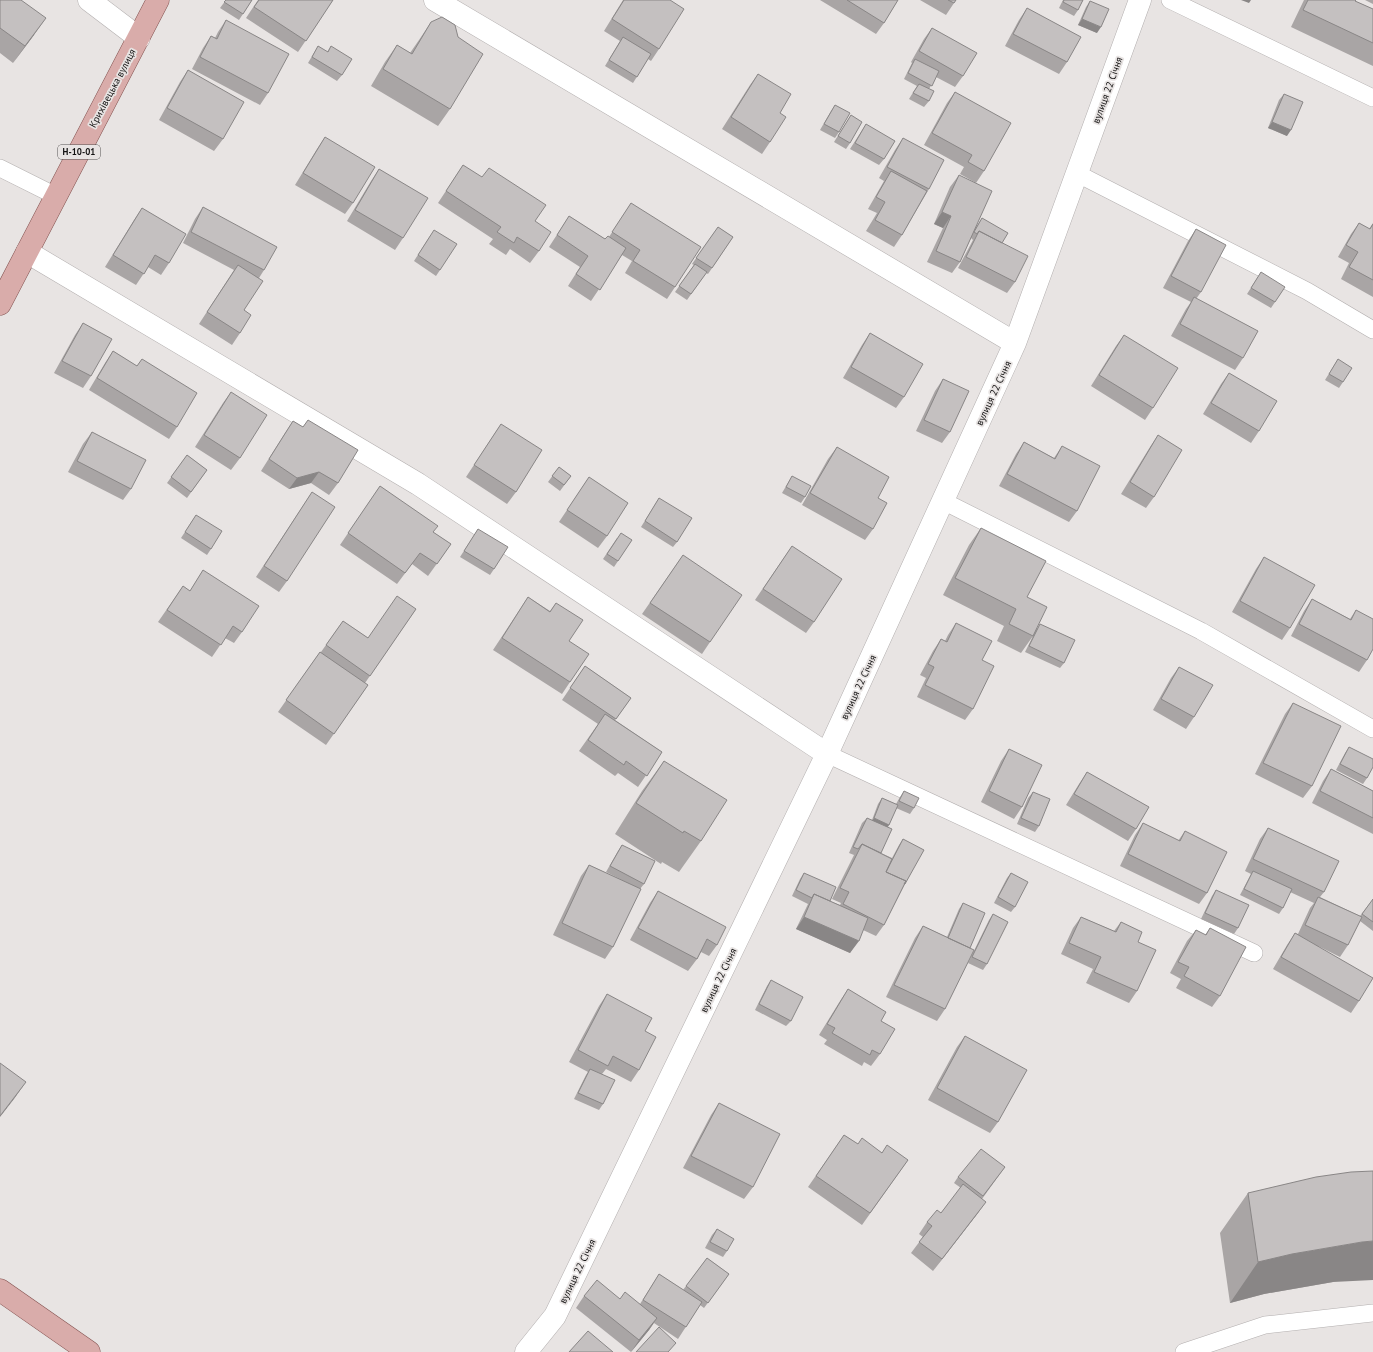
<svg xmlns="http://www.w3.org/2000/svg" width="1373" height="1352" viewBox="0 0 1373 1352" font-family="'PT Sans',sans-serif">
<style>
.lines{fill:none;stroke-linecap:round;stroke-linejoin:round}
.lane-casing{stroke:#b3afaf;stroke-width:18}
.street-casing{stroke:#b3afaf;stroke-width:23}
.primary-casing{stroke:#835250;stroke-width:23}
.lane{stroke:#fff;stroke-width:17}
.street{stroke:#fff;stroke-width:22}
.primary{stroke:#d9acaa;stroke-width:22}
.wall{fill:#a9a5a5}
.shaded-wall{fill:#898686}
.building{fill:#c4c0c0;stroke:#898686}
.labels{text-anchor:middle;stroke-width:3.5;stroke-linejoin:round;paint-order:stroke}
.shield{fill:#e8e4e3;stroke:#525050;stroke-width:1}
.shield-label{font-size:9px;font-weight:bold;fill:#121111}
.street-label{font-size:10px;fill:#121111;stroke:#e8e4e3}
</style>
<rect width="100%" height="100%" fill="#e8e4e3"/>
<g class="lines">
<!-- lane casing -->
<g class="lane-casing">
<path id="lane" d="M 1170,0 L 1373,98
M 0,168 L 56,196
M 1076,173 L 1307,291 L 1373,330
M 943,501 L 1201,631 L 1373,729
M 827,754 L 1254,953
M 1184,1352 L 1265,1325 L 1373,1313"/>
</g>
<!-- street casing -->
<g class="street-casing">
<path id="street" d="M 89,0 L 139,38
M 435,0 L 1015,343
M 27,252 L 418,484 L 827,754
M 526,1352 L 555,1316 L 827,754 L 1015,343 L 1140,0"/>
</g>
<!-- primary casing -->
<g class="primary-casing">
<path id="primary" d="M 0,304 L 158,0
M 0,1290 L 89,1352"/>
</g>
<!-- lane -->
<use href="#lane" class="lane"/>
<!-- street -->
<use href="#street" class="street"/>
<!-- primary -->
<use href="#primary" class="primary"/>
</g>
<!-- wall -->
<path class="wall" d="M 0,0 L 34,35 L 13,63 L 0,53 Z
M 226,0 L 252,0 L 239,20 L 220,8 Z
M 258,0 L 333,0 L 298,52 L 246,18 Z
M 623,0 L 670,0 L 659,49 L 651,61 L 648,59 L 633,83 L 605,66 L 620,41 L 604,31 Z
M 820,0 L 898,0 L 884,23 L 876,34 Z
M 920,0 L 956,0 L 946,15 Z
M 1063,0 L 1083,0 L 1078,10 L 1074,16 L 1059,8 Z
M 1304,0 L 1356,0 L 1355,1 L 1373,9 L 1373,66 L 1291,27 Z
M 1365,0 L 1373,0 L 1373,4 Z
M 1090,1 L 1097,33 L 1078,25 L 1086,7 Z
M 1027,8 L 1067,62 L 1059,74 L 1005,46 L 1019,20 Z
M 226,20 L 268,93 L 260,105 L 192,69 L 203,48 L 211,36 L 215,38 L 218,32 Z
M 431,22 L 450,109 L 438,126 L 371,86 L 385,62 L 397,45 L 410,53 L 419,40 Z
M 932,28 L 963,76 L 955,87 L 936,77 L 929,89 L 929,101 L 924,107 L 909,99 L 917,86 L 904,79 L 912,63 L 911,62 L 924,39 Z
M 318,46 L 327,52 L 331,46 L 342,75 L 337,81 L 308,63 Z
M 188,70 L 223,139 L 214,151 L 159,120 L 180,82 Z
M 758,74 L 780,113 L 770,142 L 762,154 L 722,129 L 750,85 Z
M 955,92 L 984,171 L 976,183 L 960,174 L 964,167 L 924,145 L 947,103 Z
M 1284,94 L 1287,136 L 1268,128 L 1279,100 Z
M 835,105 L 839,132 L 835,138 L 820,130 L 831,111 Z
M 851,115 L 850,143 L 846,149 L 834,142 Z
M 866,124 L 884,159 L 879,165 L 850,149 Z
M 325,137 L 353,203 L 345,214 L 295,185 L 317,149 Z
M 903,138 L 929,189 L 902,235 L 894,247 L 866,231 L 877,213 L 868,209 L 884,181 L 879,178 L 895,150 Z
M 463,165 L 535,221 L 539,251 L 530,263 L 510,249 L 506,255 L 489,244 L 493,239 L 438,203 Z
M 379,169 L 403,238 L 395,250 L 347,221 L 371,181 Z
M 959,175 L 976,227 L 982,218 L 1002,243 L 1015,282 L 1007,293 L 958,268 L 973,240 L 971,238 L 960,262 L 952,273 L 927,262 L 943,228 L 934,224 L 950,187 Z
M 631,203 L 675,287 L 667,299 L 625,273 L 632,261 L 622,255 L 591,301 L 568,286 L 580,267 L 549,247 L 569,216 L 605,239 L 609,237 Z
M 203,207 L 264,270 L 259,278 L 244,310 L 240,333 L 232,345 L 199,324 L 234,270 L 183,243 L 195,219 Z
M 142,208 L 169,263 L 161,275 L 148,267 L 136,285 L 105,267 L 134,220 Z
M 1359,223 L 1369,229 L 1373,223 L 1373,297 L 1341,279 L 1349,263 L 1338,257 L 1351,234 Z
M 718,227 L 733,237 L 708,274 L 706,273 L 687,300 L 675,292 L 694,265 L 692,264 Z
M 1196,229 L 1201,292 L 1196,299 L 1243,358 L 1235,370 L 1171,336 L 1186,309 L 1191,302 L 1163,288 L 1188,241 Z
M 430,236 L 440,270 L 436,276 L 414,261 Z
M 1261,272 L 1275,302 L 1271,308 L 1247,294 Z
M 83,323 L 91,376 L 83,388 L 54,373 L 75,335 Z
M 870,333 L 904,397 L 896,408 L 843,378 L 862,345 Z
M 1124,335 L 1153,408 L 1145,420 L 1091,386 L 1116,346 Z
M 113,351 L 137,366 L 142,359 L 177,427 L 169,439 L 89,390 L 105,363 Z
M 1338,359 L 1343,382 L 1339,388 L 1325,380 Z
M 1229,373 L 1259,431 L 1251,443 L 1203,414 L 1221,384 Z
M 943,379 L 950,432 L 942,443 L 916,431 L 935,391 Z
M 231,392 L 240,458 L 231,470 L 195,447 L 223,403 Z
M 308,420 L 338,483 L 329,495 L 311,483 L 289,489 L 261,471 L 285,433 L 293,421 L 303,427 Z
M 501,424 L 516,492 L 507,504 L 466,477 Z
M 92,432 L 131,489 L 123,500 L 68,472 L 83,444 Z
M 1158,435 L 1154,497 L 1146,508 L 1121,494 L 1150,447 Z
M 1024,442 L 1054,458 L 1062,446 L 1077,511 L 1069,522 L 999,486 L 1016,454 Z
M 837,447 L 878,498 L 873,529 L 865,540 L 802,505 L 828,459 Z
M 187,455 L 207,470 L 187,498 L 167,483 Z
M 559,467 L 571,476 L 560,491 L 548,482 Z
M 792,476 L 805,497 L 801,503 L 782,493 Z
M 589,477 L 607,536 L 598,548 L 559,522 Z
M 380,486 L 433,532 L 451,544 L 428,576 L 412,564 L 397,584 L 340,545 Z
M 312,492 L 287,581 L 279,592 L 256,577 Z
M 659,498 L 677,542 L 673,547 L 641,527 Z
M 196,515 L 211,549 L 207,555 L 181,538 Z
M 981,528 L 1027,597 L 1037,629 L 1040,624 L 1064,663 L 1060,668 L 1025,652 L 1033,636 L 1021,653 L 997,641 L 1004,626 L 943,595 L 969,545 Z
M 478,529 L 494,569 L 490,575 L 460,557 Z
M 617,538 L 618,561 L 614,567 L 603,559 Z
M 792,546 L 814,622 L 806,633 L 755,600 Z
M 683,555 L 710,642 L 702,654 L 642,614 Z
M 1264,557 L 1290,628 L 1282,640 L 1232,612 L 1256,569 Z
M 203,570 L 242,632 L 234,643 L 225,638 L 212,657 L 158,622 L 183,586 L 190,591 Z
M 528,597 L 550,611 L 556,603 L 570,682 L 562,694 L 493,650 Z
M 1312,599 L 1350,619 L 1356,610 L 1367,660 L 1359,672 L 1291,636 L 1304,611 Z
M 416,609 L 365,683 L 368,685 L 326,745 L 278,712 L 320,652 L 321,652 L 343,621 L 368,638 Z
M 956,623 L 982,660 L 973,709 L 965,720 L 917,697 L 926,678 L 920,675 L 933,651 L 941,639 L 945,641 L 948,635 Z
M 585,666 L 631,698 L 615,720 L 662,752 L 638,787 L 618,773 L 615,776 L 579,751 L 598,724 L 562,700 Z
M 1179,667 L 1194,717 L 1186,729 L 1153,710 L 1171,678 Z
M 1293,703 L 1312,786 L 1303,798 L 1255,774 L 1285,714 Z
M 1349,747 L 1367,778 L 1363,784 L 1336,770 L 1345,753 Z
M 1009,749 L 1022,807 L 1014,819 L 981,802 L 1001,761 Z
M 664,761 L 701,841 L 679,872 L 662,862 L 661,864 L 615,834 L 642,791 Z
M 1331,769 L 1373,791 L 1373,834 L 1312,803 L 1323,781 Z
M 1087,772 L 1136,829 L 1128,841 L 1066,805 L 1079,784 Z
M 904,791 L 914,808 L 910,814 L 896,808 L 888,827 L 881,853 L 892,858 L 899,845 L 903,839 L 905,884 L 884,925 L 876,936 L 863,930 L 850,953 L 796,929 L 808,904 L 792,896 L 800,879 L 804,873 L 830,901 L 840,905 L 841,903 L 832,899 L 854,855 L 849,853 L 862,823 L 867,818 L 872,820 L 878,804 L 882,798 L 896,804 L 900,797 Z
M 1033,792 L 1039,826 L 1035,832 L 1017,824 L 1028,798 Z
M 1143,823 L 1178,841 L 1185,831 L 1207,893 L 1199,904 L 1120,866 L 1135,835 Z
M 1268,828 L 1324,892 L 1320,897 L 1360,916 L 1373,899 L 1373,931 L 1360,921 L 1348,945 L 1340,957 L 1318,946 L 1359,1001 L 1351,1013 L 1273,969 L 1287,945 L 1295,933 L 1298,934 L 1310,908 L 1314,903 L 1290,892 L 1283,908 L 1279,914 L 1240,895 L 1251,874 L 1245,871 L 1260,839 Z
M 622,845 L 644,884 L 640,889 L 613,947 L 605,959 L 553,935 L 581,876 L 589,865 L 624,881 L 606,872 L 618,851 Z
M 1011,873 L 1015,907 L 1011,912 L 994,903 L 1007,878 Z
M 1216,890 L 1238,928 L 1234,934 L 1201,919 L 1212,896 Z
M 658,891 L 717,945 L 709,956 L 701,952 L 697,959 L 688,971 L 630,940 L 650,903 Z
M 963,903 L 970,948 L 945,1009 L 937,1021 L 886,997 L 915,938 L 923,926 L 947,937 L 959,909 Z
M 993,914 L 987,964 L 983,970 L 968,963 L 989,920 Z
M 1081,917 L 1114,931 L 1121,922 L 1138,942 L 1137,991 L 1129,1003 L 1086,983 L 1093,969 L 1061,954 L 1073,928 Z
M 1210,928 L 1220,996 L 1212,1007 L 1176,988 L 1181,979 L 1170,973 L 1187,941 L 1196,930 L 1205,935 Z
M 771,980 L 791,1021 L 786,1026 L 755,1010 L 767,986 Z
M 848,989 L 881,1021 L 880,1054 L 871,1066 L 864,1062 L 862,1066 L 824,1044 L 827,1040 L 819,1035 L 840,1001 Z
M 607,994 L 645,1031 L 639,1070 L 631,1082 L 606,1069 L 602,1074 L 603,1104 L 599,1110 L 574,1099 L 586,1075 L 588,1072 L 569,1062 L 599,1006 Z
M 965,1036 L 998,1122 L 990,1133 L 928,1100 L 957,1047 Z
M 719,1103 L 753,1187 L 744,1199 L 683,1168 L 711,1115 Z
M 844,1135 L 858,1144 L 881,1152 L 908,1160 L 862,1225 L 808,1187 Z
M 1005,1167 L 982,1199 L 978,1213 L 933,1271 L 911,1253 L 923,1237 L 919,1234 L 927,1222 L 941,1213 L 961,1188 L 954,1183 L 958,1177 Z
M 1248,1193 L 1333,1282 L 1264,1294 L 1230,1303 L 1220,1233 Z
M 717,1229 L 727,1251 L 723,1257 L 705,1248 L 712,1235 Z
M 707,1258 L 729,1274 L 704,1308 L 700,1305 L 678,1339 L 654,1323 L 649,1330 L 631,1352 L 576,1308 L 584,1296 L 620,1299 L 640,1304 L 659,1274 L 683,1290 Z"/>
<!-- shaded-wall -->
<path class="shaded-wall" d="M 1241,0 L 1251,0 L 1249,3 Z
M 46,18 L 34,35 L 13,63 L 25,46 Z
M 1082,19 L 1101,27 L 1097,33 L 1078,25 Z
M 1272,122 L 1291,130 L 1287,136 L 1268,128 Z
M 942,212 L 951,216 L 943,228 L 934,224 Z
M 319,472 L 311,483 L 289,489 L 297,478 Z
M 874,818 L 889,825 L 885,830 L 870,824 Z
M 804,917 L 859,941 L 850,953 L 796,929 Z
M 26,1082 L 14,1099 L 0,1117 L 0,1116 Z
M 986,1202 L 978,1213 L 933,1271 L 942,1259 Z
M 1373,1241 L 1373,1280 L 1333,1282 L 1264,1294 L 1230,1303 L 1258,1262 L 1292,1254 L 1362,1242 Z
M 657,1318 L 649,1330 L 631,1352 L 639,1340 Z"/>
<!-- building -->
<path class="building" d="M 0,0 L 21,0 L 46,18 L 25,46 L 0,28 Z
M 226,0 L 252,0 L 243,14 L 224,2 Z
M 259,0 L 333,0 L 306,41 L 254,7 Z
M 624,0 L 670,0 L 684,9 L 659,49 L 612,19 Z
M 847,0 L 898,0 L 884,23 Z
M 948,0 L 956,0 L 954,3 Z
M 1064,0 L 1083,0 L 1078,10 L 1063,2 Z
M 1308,0 L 1356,0 L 1355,1 L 1373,9 L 1373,43 L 1303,10 Z
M 1090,1 L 1109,9 L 1101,27 L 1082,19 Z
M 1027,8 L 1081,37 L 1067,62 L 1013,34 Z
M 442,17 L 455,25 L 458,37 L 483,54 L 450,109 L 383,69 L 397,45 L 412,54 L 431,22 Z
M 226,20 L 289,54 L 268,93 L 200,57 L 211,36 L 217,39 Z
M 932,28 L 977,53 L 963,76 L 919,51 Z
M 623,37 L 651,54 L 637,77 L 609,60 Z
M 318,46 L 328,52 L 331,46 L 352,59 L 342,75 L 312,57 Z
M 915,59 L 939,71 L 932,86 L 908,73 Z
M 188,70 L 244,102 L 223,139 L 167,108 Z
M 758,74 L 791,94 L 780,113 L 786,117 L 770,142 L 731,117 Z
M 919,84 L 934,91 L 929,101 L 913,93 Z
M 955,92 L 1011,123 L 984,171 L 968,162 L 972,155 L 932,133 Z
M 1284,94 L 1303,102 L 1291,130 L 1272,122 Z
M 835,105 L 850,113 L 839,132 L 824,124 Z
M 851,115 L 862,122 L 850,143 L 838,136 Z
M 866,124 L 895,141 L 884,159 L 855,143 Z
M 325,137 L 375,167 L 353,203 L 303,173 Z
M 903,138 L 944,160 L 929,189 L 887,167 Z
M 463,165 L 482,177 L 489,168 L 546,205 L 535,221 L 551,232 L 539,251 L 517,237 L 514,243 L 497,232 L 501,227 L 446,191 Z
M 379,169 L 428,198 L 403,238 L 355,210 Z
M 891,171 L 927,191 L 902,235 L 875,220 L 885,202 L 876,197 Z
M 959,175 L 992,191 L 960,262 L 936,251 L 951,216 L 942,212 Z
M 631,203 L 701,247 L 675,287 L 633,261 L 640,250 L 612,232 Z
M 203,207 L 277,247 L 264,270 L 191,232 Z
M 142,208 L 186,234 L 169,263 L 155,255 L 144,274 L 113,255 Z
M 569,216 L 605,239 L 608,236 L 626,248 L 600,290 L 576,274 L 588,256 L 557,235 Z
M 982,218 L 1008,233 L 1002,243 L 979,231 L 977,234 L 974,232 Z
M 1359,223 L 1370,229 L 1373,224 L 1373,280 L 1349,267 L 1358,252 L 1346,245 Z
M 718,227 L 733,237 L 712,268 L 696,258 Z
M 1196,229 L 1226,245 L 1201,292 L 1171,276 Z
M 434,230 L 457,244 L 440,270 L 418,255 Z
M 979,231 L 1028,256 L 1015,282 L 966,257 Z
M 695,264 L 707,272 L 691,294 L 679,286 Z
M 238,265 L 263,281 L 244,310 L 251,315 L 240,333 L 207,312 Z
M 1261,272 L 1285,287 L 1275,302 L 1251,288 Z
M 1194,297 L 1258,331 L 1243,358 L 1180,324 Z
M 83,323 L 112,339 L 91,376 L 62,361 Z
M 870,333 L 923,364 L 904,397 L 851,367 Z
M 1124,335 L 1178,368 L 1153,408 L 1099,375 Z
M 113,351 L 137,366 L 142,359 L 197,393 L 177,427 L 97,378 Z
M 1338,359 L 1352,368 L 1343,382 L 1329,374 Z
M 1229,373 L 1277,401 L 1259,431 L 1211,403 Z
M 943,379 L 969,391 L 950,432 L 924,420 Z
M 231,392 L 267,415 L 240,458 L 204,435 Z
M 308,420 L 358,450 L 338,483 L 319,472 L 297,478 L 269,459 L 293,421 L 303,427 Z
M 501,424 L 542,450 L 516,492 L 474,465 Z
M 92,432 L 146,460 L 131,489 L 77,461 Z
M 1158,435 L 1182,450 L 1154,497 L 1130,482 Z
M 1024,442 L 1055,459 L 1062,446 L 1100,466 L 1077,511 L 1007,474 Z
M 837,447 L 889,477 L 878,498 L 887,503 L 873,529 L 810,493 Z
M 187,455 L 207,470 L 191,492 L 171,477 Z
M 559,467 L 571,476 L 564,485 L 552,476 Z
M 792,476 L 811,486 L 805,497 L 786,487 Z
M 589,477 L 628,503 L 607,536 L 567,510 Z
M 380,486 L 438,526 L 433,532 L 451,544 L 437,564 L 420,553 L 405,573 L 348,533 Z
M 312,492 L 335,507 L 287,581 L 264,566 Z
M 659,498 L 692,518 L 677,542 L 645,521 Z
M 196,515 L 222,531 L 211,549 L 185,532 Z
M 981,528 L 1046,561 L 1027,597 L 1047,607 L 1033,636 L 1009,624 L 1016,609 L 955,578 Z
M 478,529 L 508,547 L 494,569 L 464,551 Z
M 621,533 L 632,540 L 618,561 L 607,554 Z
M 792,546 L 842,579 L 814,622 L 763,589 Z
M 683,555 L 742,595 L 710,642 L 650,603 Z
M 1264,557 L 1315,585 L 1290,628 L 1240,601 Z
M 203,570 L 259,606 L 242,632 L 233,626 L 221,645 L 167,610 L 183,586 L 190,591 Z
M 397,596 L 416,609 L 370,676 L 326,645 L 343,621 L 368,638 Z
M 528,597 L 550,612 L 556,603 L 583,620 L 569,641 L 589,654 L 570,682 L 502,638 Z
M 1312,599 L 1351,620 L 1356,610 L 1373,619 L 1373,649 L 1367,660 L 1299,624 Z
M 956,623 L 992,641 L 982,660 L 994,666 L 973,709 L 925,685 L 934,667 L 928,664 L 941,639 L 947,642 Z
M 1040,624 L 1075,640 L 1064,663 L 1029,646 Z
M 320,652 L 368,685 L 334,734 L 286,700 Z
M 585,666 L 631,698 L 616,719 L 570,688 Z
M 1179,667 L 1213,685 L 1194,717 L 1161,699 Z
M 1293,703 L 1341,726 L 1312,786 L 1263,763 Z
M 605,714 L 662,752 L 647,776 L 626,761 L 624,765 L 588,740 Z
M 1349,747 L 1373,759 L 1373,767 L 1367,778 L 1340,764 Z
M 1009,749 L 1042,765 L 1022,807 L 989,791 Z
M 664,761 L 727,800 L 701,841 L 684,831 L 683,833 L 636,803 Z
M 1331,769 L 1373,791 L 1373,818 L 1320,791 Z
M 1087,772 L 1149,807 L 1136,829 L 1074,794 Z
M 904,791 L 919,798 L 914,808 L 899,801 Z
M 1033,792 L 1050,799 L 1039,826 L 1021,818 Z
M 882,798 L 898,805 L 889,825 L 874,818 Z
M 867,818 L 892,829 L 881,853 L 862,844 L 858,849 L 853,847 Z
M 1143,823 L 1180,841 L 1185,831 L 1227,852 L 1207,893 L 1128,854 Z
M 1268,828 L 1339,861 L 1324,892 L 1253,859 Z
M 903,839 L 924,850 L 905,884 L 904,884 L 906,881 L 886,872 Z
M 862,844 L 892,859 L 886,872 L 906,881 L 884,925 L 843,904 L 849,892 L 840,888 Z
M 622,845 L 655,861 L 644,884 L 610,866 Z
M 589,865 L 641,889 L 613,947 L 562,923 Z
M 1253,871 L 1292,889 L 1283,908 L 1244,889 Z
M 804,873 L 836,887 L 830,901 L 814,894 L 812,898 L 796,890 Z
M 1011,873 L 1028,882 L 1015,907 L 998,897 Z
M 1216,890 L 1249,905 L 1238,928 L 1205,913 Z
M 658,891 L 726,927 L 717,945 L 707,939 L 697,959 L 638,928 Z
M 814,894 L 868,918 L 859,941 L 804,917 Z
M 1318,897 L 1362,917 L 1348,945 L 1305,925 Z
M 1373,899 L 1373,922 L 1362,914 Z
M 963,903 L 985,913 L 970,948 L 948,938 Z
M 993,914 L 1008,922 L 987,964 L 972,957 Z
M 1081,917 L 1116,932 L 1121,922 L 1142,932 L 1138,942 L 1156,950 L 1137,991 L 1094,972 L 1101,957 L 1069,943 Z
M 923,926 L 974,950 L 945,1009 L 894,985 Z
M 1210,928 L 1246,947 L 1220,996 L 1184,976 L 1189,967 L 1178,962 L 1196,930 L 1206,935 Z
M 1295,933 L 1373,978 L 1359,1001 L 1281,957 Z
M 771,980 L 803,997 L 791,1021 L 759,1004 Z
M 848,989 L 886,1012 L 881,1021 L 895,1029 L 880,1054 L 872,1050 L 870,1055 L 832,1033 L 835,1028 L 827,1024 Z
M 607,994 L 652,1018 L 645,1031 L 656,1037 L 639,1070 L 613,1056 L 608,1066 L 578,1050 Z
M 965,1036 L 1027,1070 L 998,1122 L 937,1088 Z
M 0,1063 L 26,1082 L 0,1116 Z
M 590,1069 L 615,1080 L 603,1104 L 578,1093 Z
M 719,1103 L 780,1134 L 753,1187 L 691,1156 Z
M 844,1135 L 858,1144 L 862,1138 L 882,1153 L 887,1145 L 908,1160 L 870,1213 L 816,1176 Z
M 981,1149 L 1005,1167 L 983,1196 L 958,1177 Z
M 1373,1171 L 1373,1241 L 1362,1242 L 1292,1254 L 1258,1262 L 1248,1193 L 1316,1177 L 1351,1172 Z
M 963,1184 L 986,1202 L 942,1259 L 919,1242 L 932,1226 L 927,1222 L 937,1210 L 941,1213 Z
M 717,1229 L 734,1239 L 727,1251 L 710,1242 Z
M 707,1258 L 729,1274 L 708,1303 L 686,1286 Z
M 659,1274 L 702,1302 L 686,1327 L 643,1300 Z
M 597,1280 L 620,1299 L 625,1292 L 657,1318 L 639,1340 L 584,1296 Z
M 659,1327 L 676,1343 L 668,1352 L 636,1352 Z
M 588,1331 L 613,1352 L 569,1352 Z"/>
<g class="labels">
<!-- shield labels -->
<rect class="shield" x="58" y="145" width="42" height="14" rx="3"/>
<g class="shield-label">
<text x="79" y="155">Н-10-01</text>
</g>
<!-- street labels -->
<g class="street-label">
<text transform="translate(112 88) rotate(-62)" y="4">Крихівецька вулиця</text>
<text transform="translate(1107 90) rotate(-70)" y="4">вулиця 22 Січня</text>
<text transform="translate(993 393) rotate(-65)" y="4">вулиця 22 Січня</text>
<text transform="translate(858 687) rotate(-65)" y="4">вулиця 22 Січня</text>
<text transform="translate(718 980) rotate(-64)" y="4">вулиця 22 Січня</text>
<text transform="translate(577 1271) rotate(-64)" y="4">вулиця 22 Січня</text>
</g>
</g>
</svg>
